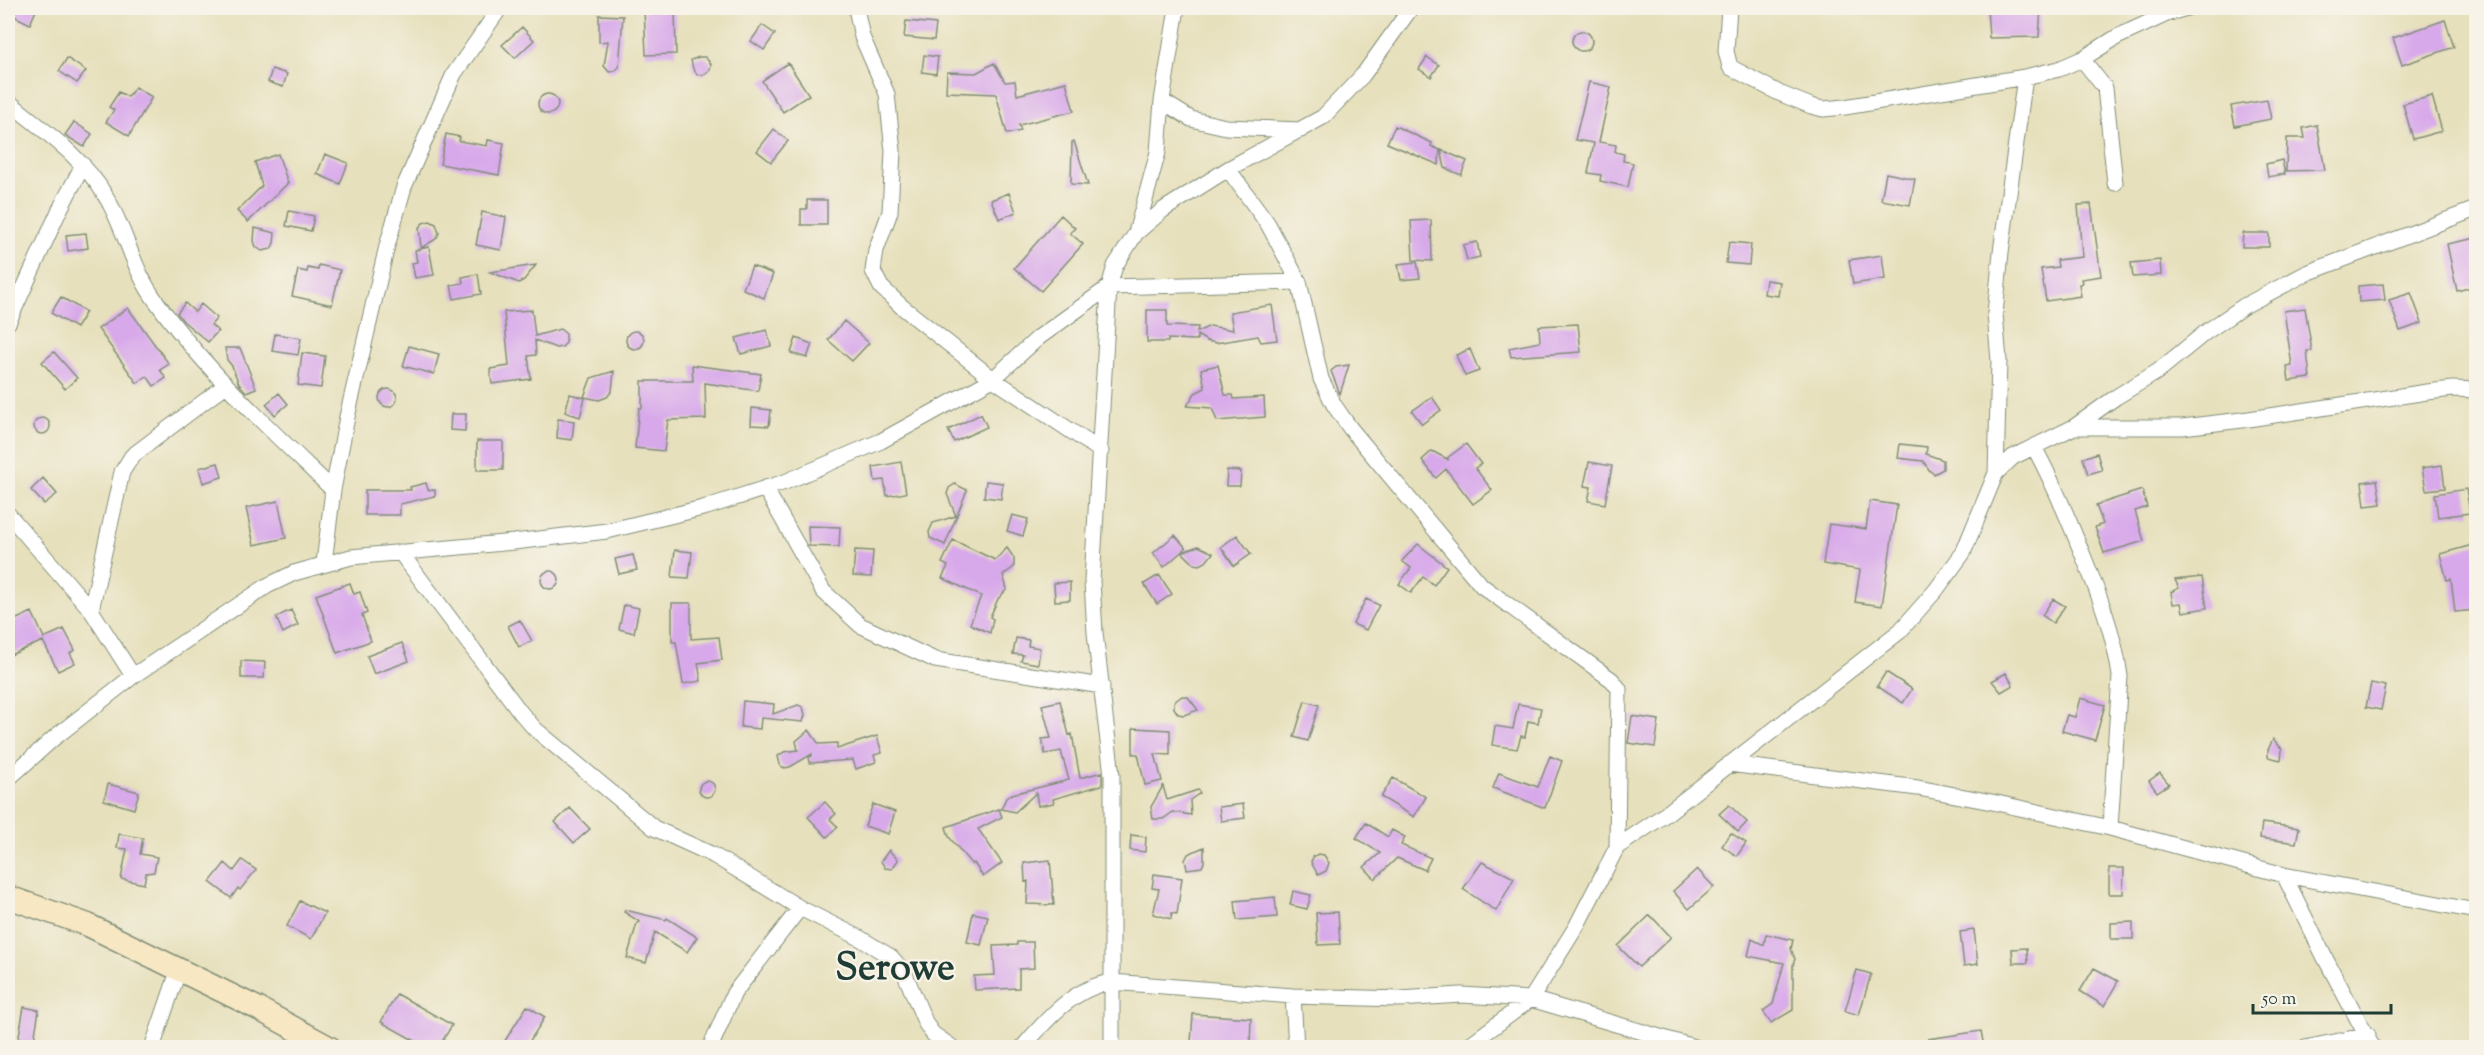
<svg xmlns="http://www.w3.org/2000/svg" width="2484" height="1055" viewBox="0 0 2484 1055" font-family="'Sorts Mill Goudy',serif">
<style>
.building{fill:#d8a9ea}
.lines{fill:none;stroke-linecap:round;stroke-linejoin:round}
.street-casing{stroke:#828e78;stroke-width:17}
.secondary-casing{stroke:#828e78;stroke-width:25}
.street{stroke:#fff;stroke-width:15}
.secondary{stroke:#f7e8c3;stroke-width:22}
.labels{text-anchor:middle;stroke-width:4.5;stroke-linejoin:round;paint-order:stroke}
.town-label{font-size:38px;font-weight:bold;fill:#1f3d34;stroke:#f7f3e8}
</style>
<rect width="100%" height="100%" fill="#f7f3e8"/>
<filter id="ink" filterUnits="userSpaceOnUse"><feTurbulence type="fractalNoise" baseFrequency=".0167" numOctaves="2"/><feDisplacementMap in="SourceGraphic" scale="12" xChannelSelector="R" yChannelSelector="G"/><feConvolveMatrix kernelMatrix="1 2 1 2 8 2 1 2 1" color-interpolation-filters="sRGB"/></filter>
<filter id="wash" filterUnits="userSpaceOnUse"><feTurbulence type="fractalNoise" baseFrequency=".008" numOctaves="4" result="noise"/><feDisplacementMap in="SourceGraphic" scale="24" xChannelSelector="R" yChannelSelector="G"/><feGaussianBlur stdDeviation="1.35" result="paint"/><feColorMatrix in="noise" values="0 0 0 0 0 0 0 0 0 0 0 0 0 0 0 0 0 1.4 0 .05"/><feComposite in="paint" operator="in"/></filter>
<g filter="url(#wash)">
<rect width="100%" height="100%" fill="#e6e0bc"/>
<g id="blocks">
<!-- building -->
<path class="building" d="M 8,8 L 37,8 L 30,24 L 8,13 Z
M 644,8 L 675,8 L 676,54 L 646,55 Z
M 1987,8 L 2041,8 L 2039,37 L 1989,38 Z
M 599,15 L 623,16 L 619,67 L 614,71 L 609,72 L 604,66 L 608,41 L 599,42 Z
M 2445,20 L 2454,47 L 2402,65 L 2393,38 Z
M 906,21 L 936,24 L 934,40 L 904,37 Z
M 762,25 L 775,34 L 764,50 L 751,41 Z
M 522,27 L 534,40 L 515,58 L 502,45 Z
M1572 41a10 10 0 1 1 20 0a10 10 0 1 1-20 0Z
M 924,55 L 938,57 L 936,74 L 922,72 Z
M 699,57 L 705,57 L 711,64 L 710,70 L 703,75 L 697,74 L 693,69 L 691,60 Z
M 1427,57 L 1439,65 L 1431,77 L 1419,69 Z
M 67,58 L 86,71 L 77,83 L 59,71 Z
M 788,63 L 809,95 L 783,112 L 762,81 Z
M 994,63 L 1005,82 L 1015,81 L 1017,95 L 1066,82 L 1074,111 L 1019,125 L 1021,131 L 1007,134 L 996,94 L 946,92 L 947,72 L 976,73 Z
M 272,69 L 287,74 L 283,87 L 268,82 Z
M 1589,82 L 1611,87 L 1599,142 L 1616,145 L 1615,152 L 1624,154 L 1623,161 L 1633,163 L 1628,187 L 1600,181 L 1601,175 L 1588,173 L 1594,143 L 1575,140 Z
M 135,87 L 152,97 L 129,136 L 106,122 L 114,110 L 109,107 L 119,92 L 128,97 Z
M538 104a10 10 0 1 1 20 0a10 10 0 1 1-20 0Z
M 2432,96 L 2442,131 L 2413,139 L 2403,104 Z
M 2267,100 L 2271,119 L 2235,126 L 2231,106 Z
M 74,122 L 92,134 L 84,147 L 65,135 Z
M 2317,125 L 2325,170 L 2286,171 L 2287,138 L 2305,138 L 2303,128 Z
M 1395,126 L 1432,143 L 1431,146 L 1440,150 L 1439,165 L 1387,143 Z
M 774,129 L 788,141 L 771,162 L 757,151 Z
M 446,134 L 460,137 L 459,141 L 487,146 L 488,140 L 504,143 L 499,175 L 440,164 Z
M 1074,141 L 1088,185 L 1071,184 L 1072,142 Z
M 1441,150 L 1467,161 L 1461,175 L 1445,168 Z
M 278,154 L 288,183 L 248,222 L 237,211 L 262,186 L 255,162 Z
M 325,154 L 348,163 L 340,184 L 317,174 Z
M 2282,160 L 2285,174 L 2268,177 L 2266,164 Z
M 1886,173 L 1915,179 L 1910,205 L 1881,200 Z
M 1009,193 L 1016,212 L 999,219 L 991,200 Z
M 807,200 L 827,200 L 827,225 L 801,225 L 801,209 L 807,209 Z
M 2091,204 L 2101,276 L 2081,279 L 2082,283 L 2079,284 L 2081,296 L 2046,301 L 2041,269 L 2058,267 L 2057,260 L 2082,257 L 2078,205 Z
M 289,211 L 314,216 L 311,231 L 286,226 Z
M 482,212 L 506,217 L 501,250 L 476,245 Z
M 1061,215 L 1075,228 L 1070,233 L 1083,244 L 1041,291 L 1014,268 Z
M 1431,220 L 1432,261 L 1413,260 L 1411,221 Z
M 430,221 L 436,224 L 439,233 L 436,239 L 421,248 L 419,228 L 423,223 Z
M 255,228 L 275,233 L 274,243 L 271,249 L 262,251 L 256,247 L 254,241 Z
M 86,233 L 88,248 L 68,251 L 66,235 Z
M 2243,233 L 2269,233 L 2269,247 L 2242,247 Z
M 2476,238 L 2476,286 L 2457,291 L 2447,244 Z
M 1477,242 L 1480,257 L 1467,260 L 1463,245 Z
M 1729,242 L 1751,244 L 1749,265 L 1726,263 Z
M 429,247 L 434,275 L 415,278 L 412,263 L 417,262 L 415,250 Z
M 1882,255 L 1885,279 L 1853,284 L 1849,260 Z
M 2160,260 L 2161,275 L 2133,277 L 2131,263 Z
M 1417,262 L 1420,278 L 1401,280 L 1398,264 Z
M 319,265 L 340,270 L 332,305 L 292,296 L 298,270 L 307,272 L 308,268 L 318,270 Z
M 536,265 L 524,280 L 519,283 L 490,272 Z
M 752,266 L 773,274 L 764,298 L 743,289 Z
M 478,274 L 481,294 L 454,299 L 451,285 L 463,283 L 462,277 Z
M 1766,280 L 1780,282 L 1778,296 L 1764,294 Z
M 2383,284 L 2385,300 L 2359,302 L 2358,286 Z
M 2411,293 L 2422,323 L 2400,331 L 2389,300 Z
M 61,297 L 86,312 L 76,328 L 51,313 Z
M 185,303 L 195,312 L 201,304 L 217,318 L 211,325 L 218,331 L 208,342 L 183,321 L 177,313 Z
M 1272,305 L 1277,340 L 1261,342 L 1258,336 L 1216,343 L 1207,341 L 1197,335 L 1197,340 L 1168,339 L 1168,342 L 1147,342 L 1147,310 L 1167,310 L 1167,326 L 1198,327 L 1197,332 L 1210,326 L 1233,330 L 1230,312 Z
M 128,308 L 169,364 L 160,370 L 166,378 L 154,386 L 147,376 L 137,383 L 98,329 Z
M 2305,308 L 2312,351 L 2307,351 L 2310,378 L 2289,381 L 2287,367 L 2292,366 L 2284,311 Z
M 532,310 L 535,336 L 560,329 L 566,334 L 566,343 L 562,347 L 556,348 L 535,340 L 536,355 L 528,356 L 531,379 L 492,384 L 490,369 L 509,366 L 504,312 Z
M 844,321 L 869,343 L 852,361 L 828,340 Z
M 1578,324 L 1581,352 L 1511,357 L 1509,348 L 1540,342 L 1539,326 Z
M 767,330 L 771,346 L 741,354 L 736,338 Z
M626 340a9 9 0 1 1 18 0a9 9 0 1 1-18 0Z
M 275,334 L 301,338 L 298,355 L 272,351 Z
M 796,338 L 812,344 L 807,358 L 791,353 Z
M 409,346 L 439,354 L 434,374 L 403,366 Z
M 225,348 L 240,348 L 256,388 L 246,392 L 239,384 L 232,366 L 227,360 Z
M 1470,349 L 1479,371 L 1465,376 L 1456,355 Z
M 54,352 L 77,378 L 65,389 L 42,362 Z
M 302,353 L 325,356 L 321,388 L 298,385 Z
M 692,365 L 761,374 L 758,391 L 705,383 L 706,419 L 668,420 L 664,451 L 635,448 L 639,408 L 642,408 L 642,381 L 693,381 Z
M 1218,365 L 1225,395 L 1233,395 L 1234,399 L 1264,397 L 1265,417 L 1217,421 L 1212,408 L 1187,406 L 1195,393 L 1205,388 L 1201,369 Z
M 1349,365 L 1340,394 L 1331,371 L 1336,367 Z
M 614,371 L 612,391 L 607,397 L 599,400 L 584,397 L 591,378 Z
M379 398a9 9 0 1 1 18 0a9 9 0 1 1-18 0Z
M 279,393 L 288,404 L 275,415 L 266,404 Z
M 570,394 L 585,398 L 580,417 L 565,412 Z
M 1432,397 L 1441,410 L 1422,424 L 1412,411 Z
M 752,408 L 771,410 L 769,426 L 751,425 Z
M 451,414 L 466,414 L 465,431 L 450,430 Z
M 981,414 L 987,427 L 954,442 L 948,430 Z
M34 426a8 8 0 1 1 16 0a8 8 0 1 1-16 0Z
M 558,419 L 574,421 L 572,440 L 557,438 Z
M 477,441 L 503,441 L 503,470 L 477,470 Z
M 1466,444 L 1481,464 L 1475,468 L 1492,490 L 1473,504 L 1446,469 L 1436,478 L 1422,460 L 1432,451 L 1449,460 L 1447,458 Z
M 1900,444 L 1927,447 L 1926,454 L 1943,460 L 1943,469 L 1934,474 L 1930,471 L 1923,461 L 1898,458 Z
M 2097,453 L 2102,470 L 2088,474 L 2083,458 Z
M 901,462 L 906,493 L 887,496 L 884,480 L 875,481 L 873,467 Z
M 1589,462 L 1612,466 L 1605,504 L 1588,501 L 1591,487 L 1584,486 Z
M 218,463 L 222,477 L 203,483 L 199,468 Z
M 2442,465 L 2445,488 L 2426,490 L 2422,468 Z
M 1227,470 L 1241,471 L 1240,486 L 1226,486 Z
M 43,478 L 57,494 L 44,504 L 31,490 Z
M 2377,480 L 2381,504 L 2365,506 L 2362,482 Z
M 986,481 L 1003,483 L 1001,499 L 984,497 Z
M 426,483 L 428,490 L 435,490 L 435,496 L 400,504 L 400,515 L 365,515 L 365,490 L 411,490 L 410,487 Z
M 955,484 L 967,490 L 945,545 L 930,538 L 929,532 L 933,523 L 956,516 L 947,494 L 949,488 Z
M 2466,489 L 2470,513 L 2438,517 L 2435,494 Z
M 2142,490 L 2147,507 L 2135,511 L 2144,541 L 2104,553 L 2095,527 L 2103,524 L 2096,505 Z
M 278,501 L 286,538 L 254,545 L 246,508 Z
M 1870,501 L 1897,505 L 1882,606 L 1855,602 L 1860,570 L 1823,564 L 1829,524 L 1866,529 Z
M 1012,515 L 1028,519 L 1023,536 L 1007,531 Z
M 808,526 L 840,527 L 839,547 L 809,546 Z
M 1175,535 L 1186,548 L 1164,567 L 1153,553 Z
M 1237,535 L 1251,554 L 1234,566 L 1221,547 Z
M 953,540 L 995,560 L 1007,548 L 1014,558 L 1014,567 L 1003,575 L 1007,589 L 998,599 L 990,617 L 993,619 L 990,633 L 970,624 L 981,596 L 942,578 L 948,566 L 942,563 Z
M 1418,544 L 1447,567 L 1434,585 L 1423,577 L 1411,593 L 1399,584 L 1411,568 L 1402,561 Z
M 2476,544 L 2476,610 L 2455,612 L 2451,579 L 2447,580 L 2440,554 Z
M 1198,546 L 1213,553 L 1206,562 L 1200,565 L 1194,564 L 1182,552 Z
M 675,550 L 692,552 L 689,578 L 672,577 Z
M 855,550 L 873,551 L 871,577 L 853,576 Z
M 633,555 L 637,570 L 619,574 L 615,559 Z
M541 580a9 9 0 1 1 18 0a9 9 0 1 1-18 0Z
M 1159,575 L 1172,594 L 1157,604 L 1144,584 Z
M 2202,577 L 2207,608 L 2183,612 L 2181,603 L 2173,604 L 2171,592 L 2179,588 L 2175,580 Z
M 1070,582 L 1070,600 L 1055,601 L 1054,583 Z
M 350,583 L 354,594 L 360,592 L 367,613 L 362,615 L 371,641 L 337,653 L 316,595 Z
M 1366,599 L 1379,605 L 1366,630 L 1353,624 Z
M 2053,599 L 2065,606 L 2053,623 L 2042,615 Z
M 672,603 L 691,603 L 691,639 L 719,637 L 722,660 L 698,663 L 701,681 L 683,684 L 676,642 L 672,642 Z
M 624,605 L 639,608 L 634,633 L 619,629 Z
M 291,610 L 298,625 L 283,633 L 276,617 Z
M 32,612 L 44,638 L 64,629 L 75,650 L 70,653 L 75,663 L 58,671 L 43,641 L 8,656 L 8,623 Z
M 520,620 L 532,641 L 519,647 L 508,626 Z
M 1016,638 L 1029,640 L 1028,646 L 1040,648 L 1038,664 L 1021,661 L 1023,655 L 1013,654 Z
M 402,643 L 409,661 L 374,674 L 367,656 Z
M 241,661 L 265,662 L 264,678 L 241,678 Z
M 1886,672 L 1912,689 L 1903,703 L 1877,686 Z
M 2006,673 L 2013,685 L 2001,692 L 1992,681 Z
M 2371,683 L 2386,686 L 2381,710 L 2366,707 Z
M 1182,696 L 1188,697 L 1198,710 L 1184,715 L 1178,714 L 1174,708 L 1174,702 Z
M 2080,698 L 2105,705 L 2095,740 L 2062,731 L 2067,715 L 2075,717 Z
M 743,701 L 774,704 L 773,714 L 798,705 L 803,707 L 805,715 L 803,722 L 761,718 L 760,729 L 741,727 Z
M 1060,701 L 1069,735 L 1072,734 L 1080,778 L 1102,772 L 1102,785 L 1053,799 L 1054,803 L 1038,806 L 1036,793 L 1015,812 L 1001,809 L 1006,798 L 1012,794 L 1069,780 L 1061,751 L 1045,754 L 1042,739 L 1051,738 L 1042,705 Z
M 1305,701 L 1319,705 L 1308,741 L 1294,737 Z
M 1518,704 L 1541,708 L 1538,723 L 1528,721 L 1525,737 L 1521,736 L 1517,749 L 1492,745 L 1495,726 L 1513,729 Z
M 1632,716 L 1659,720 L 1655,747 L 1628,743 Z
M 1133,728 L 1170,730 L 1170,755 L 1155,754 L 1162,781 L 1145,785 L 1138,754 L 1133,754 Z
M 809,730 L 819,744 L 837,743 L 837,749 L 877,736 L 882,753 L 874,755 L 876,762 L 856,769 L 853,760 L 810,763 L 809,757 L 812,756 L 812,754 L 790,767 L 784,768 L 780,765 L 778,756 L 784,752 L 798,750 L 796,741 Z
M 2273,739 L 2282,749 L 2281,760 L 2268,757 L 2268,750 Z
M 1550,756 L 1562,761 L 1545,808 L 1493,788 L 1499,773 L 1538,787 Z
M 2160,773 L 2169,784 L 2157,792 L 2149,781 Z
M 1393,778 L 1426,797 L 1414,817 L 1381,797 Z
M699 789a8 8 0 1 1 16 0a8 8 0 1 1-16 0Z
M 108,784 L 139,792 L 134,809 L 104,800 Z
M 1163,786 L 1167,800 L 1198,790 L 1200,793 L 1190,800 L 1191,815 L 1173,812 L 1163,819 L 1153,819 L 1151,807 Z
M 825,802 L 836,814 L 830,819 L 838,827 L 827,837 L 808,817 Z
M 873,804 L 895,812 L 888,834 L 865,826 Z
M 1243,804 L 1245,818 L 1221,821 L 1219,807 Z
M 1729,805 L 1747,822 L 1738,832 L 1719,814 Z
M 570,808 L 590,829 L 574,843 L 555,822 Z
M 999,809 L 1002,817 L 978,829 L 1002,863 L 983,877 L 974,863 L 972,865 L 949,837 L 946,827 Z
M 1366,823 L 1388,837 L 1392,830 L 1405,837 L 1401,845 L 1431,858 L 1425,870 L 1397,858 L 1375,879 L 1364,867 L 1380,853 L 1356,838 Z
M 2262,823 L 2299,828 L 2296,843 L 2260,838 Z
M 1731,833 L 1746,843 L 1737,856 L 1722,846 Z
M 119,834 L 143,838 L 140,854 L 157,857 L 154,872 L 146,873 L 144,884 L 121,879 L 127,849 L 117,848 Z
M 1131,835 L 1146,837 L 1145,852 L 1130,850 Z
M 1204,847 L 1204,862 L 1202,867 L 1187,869 L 1185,860 L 1188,854 Z
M 889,850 L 898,860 L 892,869 L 885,868 L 881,861 Z
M 1318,854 L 1324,855 L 1329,863 L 1326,871 L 1318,875 L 1311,862 L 1313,857 Z
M 242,860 L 256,870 L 240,890 L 238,888 L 231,898 L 210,882 L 225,863 L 234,871 Z
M 1050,860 L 1054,905 L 1027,904 L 1028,881 L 1025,882 L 1024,863 Z
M 1482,862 L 1514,878 L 1496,911 L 1463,889 Z
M 2109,868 L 2124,868 L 2123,894 L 2109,894 Z
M 1697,869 L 1714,887 L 1689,909 L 1673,891 Z
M 1154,874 L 1182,878 L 1177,914 L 1172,913 L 1171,919 L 1153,914 L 1159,889 L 1152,888 Z
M 1293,891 L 1311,895 L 1307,909 L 1290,905 Z
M 1275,897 L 1277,917 L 1237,920 L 1235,901 Z
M 300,901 L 325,913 L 311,939 L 287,926 Z
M 625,910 L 666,920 L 667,918 L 697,937 L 687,952 L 655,932 L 646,963 L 627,958 L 637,923 L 640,922 L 624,912 Z
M 1338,912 L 1340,944 L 1318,945 L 1316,913 Z
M 973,913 L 988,916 L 981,945 L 967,942 Z
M 1650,915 L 1671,937 L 1639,967 L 1618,946 Z
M 2133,922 L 2133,939 L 2111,939 L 2111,923 Z
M 1974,930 L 1978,964 L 1964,966 L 1960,932 Z
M 1766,934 L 1793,940 L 1791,949 L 1795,959 L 1793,965 L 1793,1010 L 1771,1023 L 1763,1011 L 1773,1004 L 1784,963 L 1748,956 L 1752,939 L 1764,945 Z
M 1017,942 L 1033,942 L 1034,968 L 1019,969 L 1019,988 L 975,990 L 974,976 L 995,975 L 993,946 L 1017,945 Z
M 2027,948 L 2028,963 L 2013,963 L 2012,949 Z
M 2094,968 L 2118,981 L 2104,1006 L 2080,991 Z
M 1857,970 L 1871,974 L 1859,1015 L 1845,1011 Z
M 397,994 L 452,1025 L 439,1047 L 426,1047 L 381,1022 Z
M 527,1006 L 545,1017 L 526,1047 L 501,1047 Z
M 24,1007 L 39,1010 L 33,1047 L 17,1047 Z
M 1193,1014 L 1251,1018 L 1250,1047 L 1191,1043 Z
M 1981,1031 L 1984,1047 L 1929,1047 L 1928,1039 Z"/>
</g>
</g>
<g filter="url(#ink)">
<use href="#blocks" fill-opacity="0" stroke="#828e78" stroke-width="1.5"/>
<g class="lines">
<!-- street casing -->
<g class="street-casing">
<path id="street" d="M 856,8 L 862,37 L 887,94 L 893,151 L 890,212 L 876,250 L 873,271 L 881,287 L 901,306 L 993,379 L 1101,451
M 1729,8 L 1726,51 L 1730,67 L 1779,93 L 1811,106 L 1823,109 L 1845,107 L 2025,77 L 2059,69 L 2082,59 L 2117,37 L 2169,13 L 2187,8
M 2082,59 L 2105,88 L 2115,183
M 8,101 C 42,130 82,156 105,195 C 126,229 132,269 156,301 C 206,371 271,430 333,490
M 1162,101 L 1191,119 L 1226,127 L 1301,130
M 1228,169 L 1268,224 L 1299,282 L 1321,379 L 1334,405 L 1350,428 L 1482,586 L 1612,680 L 1619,689 L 1617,847
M 1136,233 L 1158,152 L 1162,101 L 1177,8
M 8,323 L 59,211 L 83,165
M 2074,427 L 2116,397 L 2157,372 L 2206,332 L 2244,306 L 2307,273 L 2476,209
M 2034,447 C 2052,480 2066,513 2080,548 C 2097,590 2114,631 2120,676 L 2110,828
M 1996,473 L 1999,361 L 1995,314 L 2001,252 L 2025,77
M 765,488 L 823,591 L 860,625 L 935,660 L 1102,686
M 8,514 L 91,610 L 133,676
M 400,552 L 521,713 L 535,729 L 654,828 L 713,855 L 800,908 L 858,937 L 891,957 L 904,972 L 926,1024 L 933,1034 L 953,1048
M 324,563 L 333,490 L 347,417 L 387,246 L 404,187 L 454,74 L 500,8
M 91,610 L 122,472 L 132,456 L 226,385
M 1729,764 L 1918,788 L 1997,803 L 2110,828 L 2284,875 L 2476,911
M 8,779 L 54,738 L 133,676 L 267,586 L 294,573 L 351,557 L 514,542 L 607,531 L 707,507 L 785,482 L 881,441 L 993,379 L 1038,338 L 1109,287 L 1299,282
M 2284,875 L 2325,958 L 2373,1048
M 1293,996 L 1296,1048
M 152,1048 L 179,969
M 710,1048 L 734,993 L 800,908
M 1022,1048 C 1046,1020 1074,987 1112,982 L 1293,996 L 1400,999 L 1461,995 L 1531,999 L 1697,1048
M 1112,1048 L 1112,775 L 1095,633 L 1092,581 L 1109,287 L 1115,266 L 1136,233 L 1163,210 L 1228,169 L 1323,117 L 1363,75 L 1411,8
M 1465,1048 L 1531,999 L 1576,927 L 1617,847 L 1666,814 L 1900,631 L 1936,590 L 1963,553 L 1996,473 L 2013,457 L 2074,427 L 2182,427 L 2242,420 L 2427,392 L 2453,389 L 2476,390
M 2305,1048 L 2368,1035"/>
</g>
<!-- secondary casing -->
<g class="secondary-casing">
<path id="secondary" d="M 8,897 L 88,925 L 257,1008 L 330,1048"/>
</g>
<!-- street -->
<use href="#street" class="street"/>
<!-- secondary -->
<use href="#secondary" class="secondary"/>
</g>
</g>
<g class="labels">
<!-- town labels -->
<g class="town-label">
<text x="895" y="979">Serowe</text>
</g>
</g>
<!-- margin -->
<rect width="2484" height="1055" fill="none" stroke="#f7f3e8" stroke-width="30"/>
<!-- scale -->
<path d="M2253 1004v9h138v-9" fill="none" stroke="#1f3d34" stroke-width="3"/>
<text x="2262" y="1004" font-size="18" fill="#1f3d34" stroke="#f7f3e8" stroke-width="4.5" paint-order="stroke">50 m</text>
</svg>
